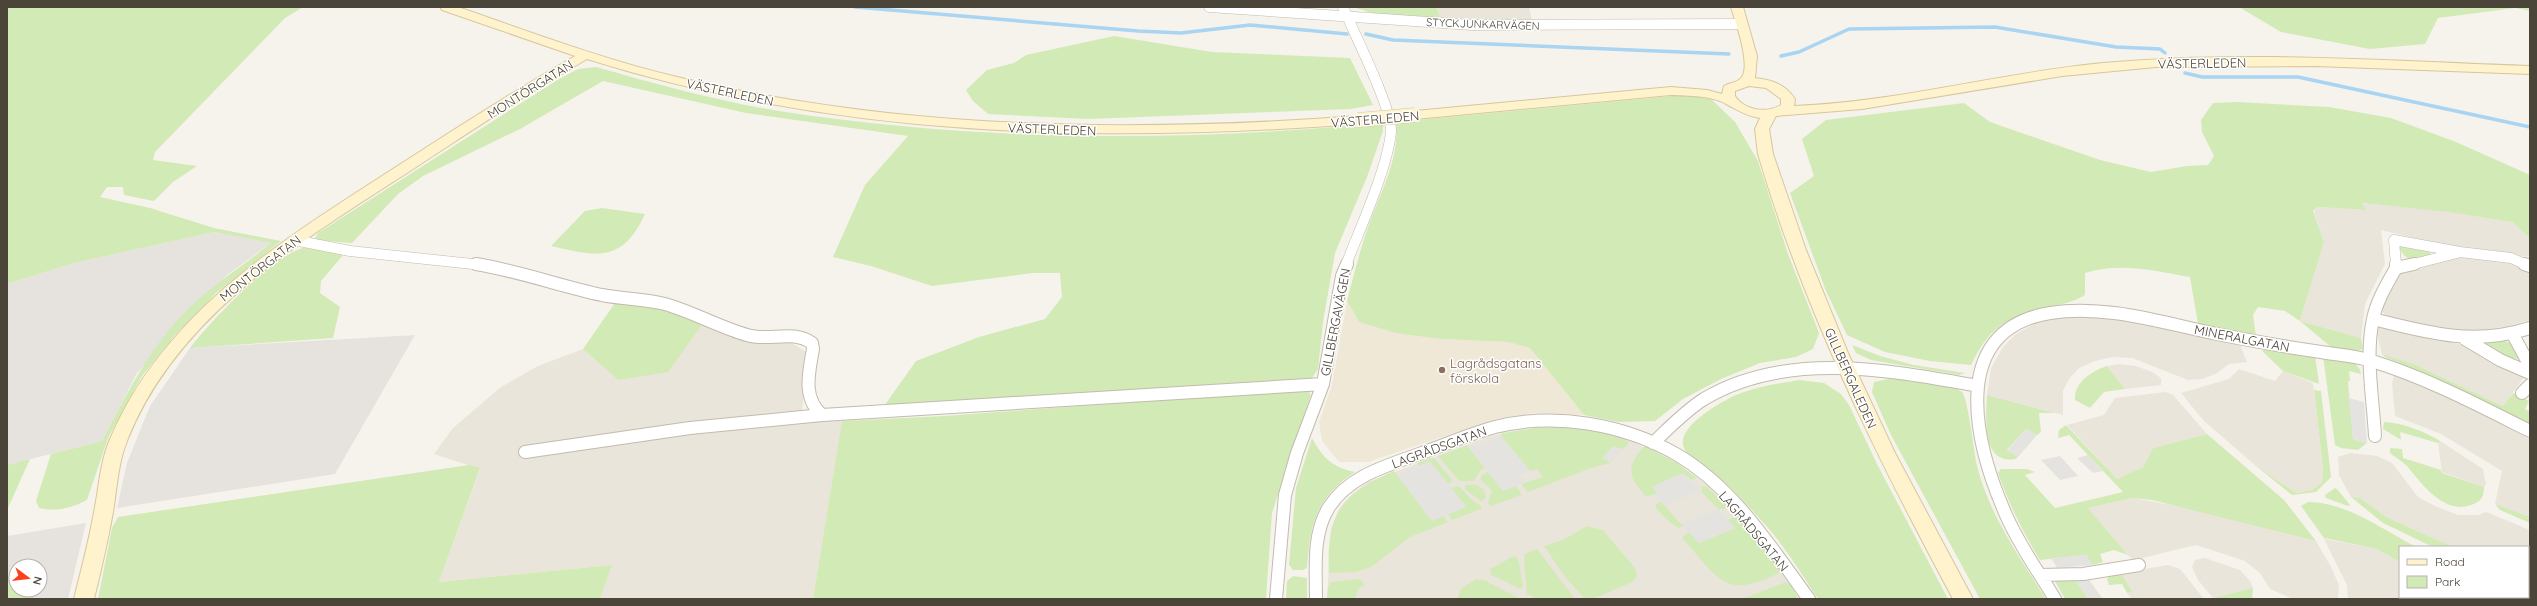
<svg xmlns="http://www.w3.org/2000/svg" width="2537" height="606" viewBox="0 0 2537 606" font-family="Quicksand,sans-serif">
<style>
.residential{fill:#eae5da}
.industrial{fill:#e6e2dd;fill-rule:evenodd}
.education{fill:#efe8d6}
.green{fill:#d2eab5}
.parking{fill:#e5e3e0}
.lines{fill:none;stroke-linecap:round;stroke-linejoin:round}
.stream{stroke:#a9d4f2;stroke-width:3.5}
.street-far1-casing{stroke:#c2bbae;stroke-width:11}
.street-casing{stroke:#c2bbae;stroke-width:14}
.secondary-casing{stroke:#d6c79b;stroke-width:2}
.street-far1{stroke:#fff;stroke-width:10}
.street{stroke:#fff;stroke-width:12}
.secondary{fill:#fff3cd;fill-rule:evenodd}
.secondary-bridge-casing{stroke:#d6c79b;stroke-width:15;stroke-linecap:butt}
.secondary-bridge{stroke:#fff3cd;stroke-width:14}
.education-dot{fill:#8d6e63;stroke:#fff;stroke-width:1.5}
.labels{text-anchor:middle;stroke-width:3;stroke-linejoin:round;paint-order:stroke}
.far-street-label{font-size:11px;fill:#4b4439;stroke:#fff}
.street-label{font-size:13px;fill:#4b4439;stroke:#fff}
.education-label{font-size:13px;fill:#785e54;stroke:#fff;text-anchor:start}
</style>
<rect width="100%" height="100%" fill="#f6f3ec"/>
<!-- residential -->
<path class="residential" d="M 1436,7 L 1529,7 L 1532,21 L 1442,20 Z
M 2361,203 L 2446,211 L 2512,222 L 2530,238 L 2530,257 L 2446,246 L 2381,230 L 2385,264 L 2365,304 L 2361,338 L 2300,321 L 2324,242 L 2314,212 L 2318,207 L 2366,210 Z
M 2465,255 L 2498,258 L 2525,267 L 2530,273 L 2530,320 L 2508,326 L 2467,334 L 2401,322 L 2387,316 L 2379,309 L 2396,273 Z
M 2093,315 L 2136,319 L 2240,345 L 2247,362 L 2229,364 L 2217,373 L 2203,379 L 2188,380 L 2132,358 L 2113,357 L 2095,361 L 2079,368 L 2069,379 L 2063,391 L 2063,415 L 1987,395 L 1991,368 L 2003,347 L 2016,334 L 2034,324 L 2061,316 Z
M 704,322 L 790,342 L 808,353 L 802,412 L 844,411 L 813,599 L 600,599 L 612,565 L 439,582 L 480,469 L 434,454 L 453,428 L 501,387 L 538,366 L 583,349 L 618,380 Z
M 2379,325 L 2462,345 L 2525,376 L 2503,406 L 2414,364 L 2382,354 L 2376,329 Z
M 2119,364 L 2136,366 L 2152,372 L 2161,378 L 2161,385 L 2125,389 L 2107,366 Z
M 2239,369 L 2275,381 L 2283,371 L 2313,383 L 2323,468 L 2322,483 L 2312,490 L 2296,493 L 2256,466 L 2204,421 L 2181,393 L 2229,379 Z
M 2395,372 L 2496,418 L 2530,440 L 2530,517 L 2495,504 L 2502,471 L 2441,434 L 2395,416 L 2392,383 Z
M 2166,392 L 2173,395 L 2207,434 L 2153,448 L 2143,467 L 2117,479 L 2067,425 L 2104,415 L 2115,398 Z
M 1563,427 L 1626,439 L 1677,463 L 1710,488 L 1738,517 L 1779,568 L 1799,599 L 1327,599 L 1331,528 L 1340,507 L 1352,494 L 1368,482 L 1490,436 L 1535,428 Z
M 2440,441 L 2483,469 L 2486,484 L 2484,487 L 2442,472 L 2438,443 Z
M 2350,453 L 2377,456 L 2392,463 L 2418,497 L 2435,506 L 2458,515 L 2478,515 L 2486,512 L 2530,530 L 2530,582 L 2528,581 L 2528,547 L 2453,547 L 2386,517 L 2360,498 L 2351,497 L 2339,475 L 2338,457 Z
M 2132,498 L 2193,509 L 2316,541 L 2331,567 L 2339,585 L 2338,599 L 2293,599 L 2270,589 L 2260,573 L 2245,561 L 2196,545 L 2134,560 L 2128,555 L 2088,508 Z
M 2324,539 L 2377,549 L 2400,562 L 2400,597 L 2425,597 L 2424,599 L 2348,599 L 2347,585 Z
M 2205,558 L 2240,570 L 2250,581 L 2253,588 L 2213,598 L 2198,580 L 2192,567 L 2195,560 Z
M 2168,565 L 2180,569 L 2204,599 L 2132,599 L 2127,593 L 2131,592 L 2121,573 Z
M 2441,597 L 2514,597 L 2517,599 L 2445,599 Z"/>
<!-- industrial -->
<path class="industrial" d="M 214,232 L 271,243 L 227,275 L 137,373 L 102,441 L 7,465 L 7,284 L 74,263 Z
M 415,335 L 335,474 L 117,508 L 127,463 L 150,406 L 190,348 Z
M 86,523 L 68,599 L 7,599 L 7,536 ZM 16,566 L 40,566 L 40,590 L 16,590 Z"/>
<!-- education -->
<path class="education" d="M 1347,301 L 1359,322 L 1442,339 L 1508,342 L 1530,348 L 1584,415 L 1534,413 L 1499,418 L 1368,462 L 1339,462 L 1322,441 L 1319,422 L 1332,385 Z"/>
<!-- green -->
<path class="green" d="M 7,7 L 303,7 L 285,18 L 155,152 L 153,160 L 197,166 L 173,182 L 154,201 L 124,195 L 123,187 L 107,187 L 100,197 L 150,208 L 214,228 L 281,241 L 216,293 L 174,336 L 142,376 L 108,438 L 87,500 C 72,508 56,512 39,508 L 36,501 L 51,454 L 102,441 C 125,397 150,347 186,311 C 212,285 243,266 271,243 L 214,232 L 74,263 L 7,284 Z
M 1353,7 L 1436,7 L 1442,20 L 1375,14 Z
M 2239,7 L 2530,7 L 2530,11 L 2515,8 L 2438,18 L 2425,44 L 2370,49 L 2281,32 Z
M 1114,36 L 1212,52 L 1350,58 L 1373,105 L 1350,109 L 1088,119 L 988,114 L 973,101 L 966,90 L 987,70 L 1014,63 L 1026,55 Z
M 596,67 C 656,84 717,101 779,111 C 979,142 1182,142 1383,123 L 1383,131 L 1367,177 L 1335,253 L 1323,322 L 1318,369 L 1310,381 L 882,409 L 916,361 L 979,337 L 1045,319 L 1062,297 L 1060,273 L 1033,273 L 932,286 L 871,266 L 833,257 L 865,185 L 908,136 L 746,113 L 603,81 L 520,129 L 423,176 L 398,194 L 352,243 L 314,240 L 318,233 L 559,79 L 578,69 Z
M 1673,96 L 1708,96 L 1735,122 L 1758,161 L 1788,254 L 1819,333 L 1813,349 L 1796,357 L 1760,363 L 1721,379 L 1683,399 L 1655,421 L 1619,422 L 1584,415 L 1530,348 L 1508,342 L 1442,339 L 1396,333 L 1359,322 L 1347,301 C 1353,278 1359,254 1367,230 C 1379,195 1400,160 1396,122 Z
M 2236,102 L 2329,107 L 2391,118 L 2456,142 L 2530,175 L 2530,238 L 2512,222 L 2449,212 L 2362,203 L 2366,210 L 2318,207 L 2313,211 L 2324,242 L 2300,321 L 2285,311 L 2258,307 L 2253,315 L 2256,336 L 2198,324 L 2190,277 C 2153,271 2122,262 2085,273 L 2085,295 C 2074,302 2064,303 2051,307 C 2008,317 1991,324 1971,365 L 1930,361 L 1885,352 L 1847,335 L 1826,291 L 1790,193 L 1814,176 L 1802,139 L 1826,120 L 1964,103 L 1990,122 L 2100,160 L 2151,172 L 2187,166 L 2208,165 L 2214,156 L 2202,132 L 2201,120 L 2213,103 Z
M 602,208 L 645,214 C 622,263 598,257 551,246 L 585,211 Z
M 2398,245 L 2430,251 L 2431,255 C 2414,260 2406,264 2398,245 Z
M 307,247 L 344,254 L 321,281 L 320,293 L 340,307 L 333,338 L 190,348 C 210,322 277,251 307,247 Z
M 617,300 L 646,303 L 704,322 L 668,372 L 618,380 L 583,349 Z
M 2300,321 L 2361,338 L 2363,349 L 2358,351 L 2331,347 Z
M 2503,340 C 2513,344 2518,348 2519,359 L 2502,356 L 2485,345 L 2487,342 Z
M 1852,345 L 1880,356 L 1914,365 L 1965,373 L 1959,375 L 1871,360 L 1856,353 Z
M 2267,348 L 2315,355 L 2319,384 L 2283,371 L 2262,351 Z
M 2382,354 L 2414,364 L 2503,406 L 2513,393 L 2529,401 L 2525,409 L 2530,412 L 2530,425 L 2440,380 L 2385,357 Z
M 2323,356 C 2336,359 2360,358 2361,374 L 2349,371 L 2350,381 L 2348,381 L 2353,439 L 2367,443 L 2358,450 L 2341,448 L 2335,445 Z
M 2107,366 L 2125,389 L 2104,392 L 2090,408 L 2075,400 C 2074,382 2092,371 2107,366 Z
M 1893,378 C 1909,380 1950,382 1962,392 C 1968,398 1974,453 1977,466 C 1989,514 2020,558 2046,599 L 1980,599 L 1891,435 L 1872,392 L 1874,382 Z
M 1800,380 L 1824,383 L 1841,394 L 1849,405 L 1877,464 L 1948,599 L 1818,599 C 1800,571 1782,542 1759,518 C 1748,506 1736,492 1723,481 C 1712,471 1690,463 1684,448 C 1674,427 1725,399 1741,393 C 1759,386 1781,383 1800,380 Z
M 1306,389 L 1311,394 L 1272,513 L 1266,599 L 813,599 L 842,421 L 945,416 Z
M 2314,390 L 2321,391 L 2331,477 L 2316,492 L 2292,495 L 2256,466 L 2296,493 L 2312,490 L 2322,483 L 2323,468 Z
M 1987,395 L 2055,413 L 2039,413 L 2041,432 L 2037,435 L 2026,429 L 2007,450 L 2018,457 L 2015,459 C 1981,465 1986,417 1987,395 Z
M 2384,422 C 2404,423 2423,431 2440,441 L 2438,443 L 2400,432 L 2401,440 L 2383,429 Z
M 2066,425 L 2117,479 L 2143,467 L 2153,448 L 2207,434 L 2284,500 L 2316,541 L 2152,500 L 2132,498 L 2088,508 L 2128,555 L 2114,550 L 2100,554 L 2103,562 L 2092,565 L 2086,555 L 2040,560 C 2023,532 2009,504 1998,473 L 2001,469 L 2027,469 L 2035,472 L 2025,475 L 2055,508 L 2123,492 L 2069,435 L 2058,438 L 2059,430 Z
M 1563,427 C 1578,429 1621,432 1629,443 L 1623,449 L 1614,447 L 1603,458 L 1611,463 L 1591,468 L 1528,492 L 1521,484 L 1543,477 L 1537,469 L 1530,471 L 1501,436 L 1502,433 L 1535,428 Z
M 1312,438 C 1323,458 1332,467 1355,472 C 1316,498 1310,523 1307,568 L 1303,570 L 1293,570 L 1289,565 L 1296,488 Z
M 1467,445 L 1485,468 L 1480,471 L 1474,481 L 1459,481 L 1438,456 Z
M 1645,446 L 1677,463 L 1697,478 L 1691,480 L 1683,473 L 1652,487 L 1658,493 L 1647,497 C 1628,479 1625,465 1645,446 Z
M 2390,448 L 2402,449 L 2403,458 L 2441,470 L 2442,473 L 2484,487 C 2484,497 2481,502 2471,505 C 2444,515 2421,483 2407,466 C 2402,461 2395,457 2390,453 Z
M 1430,458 L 1434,458 L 1453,481 L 1448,484 L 1430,462 L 1419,466 L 1417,463 Z
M 30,459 L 7,510 L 7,465 Z
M 469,465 L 480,468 L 439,582 L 612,565 L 600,599 L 98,599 L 112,528 L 118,517 Z
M 1394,471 L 1432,521 L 1443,516 L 1448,522 L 1410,537 L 1371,567 L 1355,572 L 1329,573 C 1326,515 1341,494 1394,471 Z
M 1488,472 L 1503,491 L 1516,486 L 1522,495 L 1490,506 L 1488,503 L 1492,491 L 1480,479 L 1482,475 Z
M 1465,485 L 1477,485 L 1484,490 L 1486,497 L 1482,502 L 1465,489 Z
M 1459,486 L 1473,501 L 1481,506 L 1481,509 L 1452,520 L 1448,514 L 1466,507 L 1451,488 Z
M 1706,486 L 1727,506 L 1725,509 L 1718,509 L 1701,491 L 1703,490 L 1701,487 Z
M 2335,488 L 2337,489 L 2350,505 L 2348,506 L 2326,498 L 2325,495 Z
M 2351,497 L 2360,498 L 2386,517 L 2453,547 L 2433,547 L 2383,523 Z
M 1661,502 L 1683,526 L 1678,528 L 1665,518 L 1656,508 L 1656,504 Z
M 2308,502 C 2346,502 2384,530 2416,547 L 2400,547 L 2400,562 L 2377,549 L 2324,538 L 2301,506 Z
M 2495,504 L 2530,517 L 2530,523 L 2500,510 Z
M 1735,517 L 1738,517 L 1779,568 L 1779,573 C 1723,601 1718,577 1682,538 L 1689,532 L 1699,543 L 1735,528 L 1728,520 Z
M 1587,526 L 1603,530 L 1635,568 L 1637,577 L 1632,582 L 1593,599 L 1585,599 L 1565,577 L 1544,546 L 1563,540 Z
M 1537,549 L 1573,596 L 1575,599 L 1537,599 L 1527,594 L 1524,560 L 1525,554 Z
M 1514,556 L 1518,558 L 1523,586 L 1521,589 L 1491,575 L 1490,569 Z
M 2121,573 L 2132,592 L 2127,593 L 2122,584 L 2109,585 L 2107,579 L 2110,574 Z
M 7,576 L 16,578 L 16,590 L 40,590 L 40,586 L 45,587 L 31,599 L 7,599 Z
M 1293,576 L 1307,578 L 1307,599 L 1286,599 L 1287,581 Z
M 2062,578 L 2075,579 L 2088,599 L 2065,599 L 2055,581 Z
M 1360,579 L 1365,585 L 1358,589 L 1355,599 L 1327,599 L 1328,587 L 1331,582 Z
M 1476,579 L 1484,580 L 1520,599 L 1457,599 L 1461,589 Z
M 1786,582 L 1790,584 L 1799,599 L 1742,599 Z
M 2253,588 L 2252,599 L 2213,598 Z"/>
<!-- parking -->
<path class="parking" d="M 2349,398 L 2364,402 L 2367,443 L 2353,439 Z
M 2026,429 L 2037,435 L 2018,457 L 2007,451 Z
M 1501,436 L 1530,471 L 1520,475 L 1525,483 L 1503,491 L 1469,448 Z
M 1612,447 L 1623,449 L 1611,463 L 1602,458 Z
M 2088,455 L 2103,471 L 2093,473 L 2077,458 Z
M 2060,456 L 2078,476 L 2060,480 L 2041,460 Z
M 1430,461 L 1466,507 L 1432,521 L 1397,475 Z
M 1683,473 L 1701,491 L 1665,506 L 1654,495 L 1658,493 L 1652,487 Z
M 1718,509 L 1735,528 L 1699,543 L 1681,524 Z
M 2086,555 L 2092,565 L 2057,568 L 2051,558 Z
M 2088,578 L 2102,598 L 2088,599 L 2075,579 Z"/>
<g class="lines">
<!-- stream -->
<path class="stream" d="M 855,7 L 1138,31 L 1181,33 L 1250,25 L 1347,34
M 1366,34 L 1393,40 L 1729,54
M 1781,56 L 1799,52 L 1849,29 L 1995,27 L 2116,47 L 2160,49 L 2165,53
M 2185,73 L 2202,77 L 2298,77 L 2530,127"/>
<!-- street-far1 casing -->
<g class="street-far1-casing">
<path id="street-far1" d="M 1209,7 L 1472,25 L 1741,24
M 1343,7 C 1353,31 1393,110 1391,132 C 1387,170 1360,228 1346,265
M 294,240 L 350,251 L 482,265
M 2396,265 L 2394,240 L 2460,252 L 2511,258 L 2527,265
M 2410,265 L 2457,253"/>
</g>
<!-- street casing -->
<g class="street-casing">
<path id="street" d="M 476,264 C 519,271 560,286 602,295 C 623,299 644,299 665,304 C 693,312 719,327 747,335 C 769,342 792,329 812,343 L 813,349 C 809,372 802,398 822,415
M 2524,264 L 2530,266
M 2396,268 L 2414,264
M 2373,319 C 2428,333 2474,346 2530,328
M 2512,333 L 2530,366
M 2465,339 L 2500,360 L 2530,373
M 2522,393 L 2530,385
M 2375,436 C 2373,398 2365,356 2373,319 C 2377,300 2387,284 2396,268 L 2396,264
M 1653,443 C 1669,428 1685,411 1704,399 C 1786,350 1890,370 1978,386
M 525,452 L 690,428 L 822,415 L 1323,384
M 2041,575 L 2083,574 L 2139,565
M 1276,599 L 1285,495 L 1297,453 L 1323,384 L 1342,276 L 1347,264
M 1316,599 C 1316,569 1312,534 1329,507 C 1349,476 1386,466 1419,454 C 1445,445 1469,434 1495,427 C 1555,412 1623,424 1676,454 C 1733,487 1771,547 1809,599
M 2055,599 C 2038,571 2019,545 2006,515 C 1976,447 1945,330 2050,313 C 2105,304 2163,323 2217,334 C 2252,341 2287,347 2321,352 C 2338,355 2356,356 2372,361 C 2427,378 2478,405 2530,431"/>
</g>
<!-- secondary casing -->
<g class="secondary-casing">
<path id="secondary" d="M 440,7 L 458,7 C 530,32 602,59 677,77 C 901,130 1129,133 1358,116 L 1365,120 L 1358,124 C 1099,143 837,138 587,59 C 525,95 466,134 407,173 C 300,242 176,316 127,441 C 118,463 117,488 113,512 C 108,541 101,570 94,599 L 74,599 C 81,570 89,541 94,512 C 99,488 100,462 110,439 C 165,310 286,238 399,165 C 457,128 515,90 575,56 L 442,10 Z
M 1731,7 L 1743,7 L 1757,56 L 1755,78 C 1772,80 1785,84 1795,99 L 1794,106 C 1898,102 1999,73 2103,63 C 2245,50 2388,61 2530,66 L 2530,74 L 2316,66 L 2156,67 L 2062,76 L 1862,109 L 1776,116 L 1769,129 L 1773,154 L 1806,250 L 1848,353 L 1895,453 L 1973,599 L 1953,599 C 1876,456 1804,310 1758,154 L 1755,129 L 1760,118 C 1746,116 1738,110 1726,104 C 1711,95 1688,96 1671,95 L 1415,119 L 1408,115 L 1415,111 L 1671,87 L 1707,90 L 1722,94 L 1724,86 C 1729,83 1734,83 1739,80 C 1754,71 1735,21 1731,7 ZM 1749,86 L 1766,88 L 1781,99 L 1781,105 C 1766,114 1744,110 1735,96 L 1735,91 Z"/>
</g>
<!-- street-far1 -->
<use href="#street-far1" class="street-far1"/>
<!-- street -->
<use href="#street" class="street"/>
<!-- secondary -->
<use href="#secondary" class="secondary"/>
<!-- secondary-bridge casing -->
<g class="secondary-bridge-casing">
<path id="secondary-bridge" d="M 1358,120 L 1415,115"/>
</g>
<!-- secondary-bridge -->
<use href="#secondary-bridge" class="secondary-bridge"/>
</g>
<!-- markers -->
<circle class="education-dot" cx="1442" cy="370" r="4"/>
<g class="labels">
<!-- far-street labels -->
<g class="far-street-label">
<text transform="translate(1483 24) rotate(2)" y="4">STYCKJUNKARVÄGEN</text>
</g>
<!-- street labels -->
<g class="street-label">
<text transform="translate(2202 63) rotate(-1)" y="5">VÄSTERLEDEN</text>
<text transform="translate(530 89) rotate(-32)" y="5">MONTÖRGATAN</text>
<text transform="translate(730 92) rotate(12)" y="5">VÄSTERLEDEN</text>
<text transform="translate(1375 119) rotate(-5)" y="5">VÄSTERLEDEN</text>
<text transform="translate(1052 129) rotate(2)" y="5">VÄSTERLEDEN</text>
<text transform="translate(260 268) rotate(-38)" y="5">MONTÖRGATAN</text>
<text transform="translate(1335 322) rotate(-79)" y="5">GILLBERGAVÄGEN</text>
<text transform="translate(2242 338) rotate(11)" y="5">MINERALGATAN</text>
<text transform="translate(1851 378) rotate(66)" y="5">GILLBERGALEDEN</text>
<text transform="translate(1439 447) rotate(-20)" y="5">LAGRÅDSGATAN</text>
<text transform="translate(1754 531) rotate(50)" y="5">LAGRÅDSGATAN</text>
</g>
<!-- education labels -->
<g class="education-label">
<text x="1450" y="368">Lagrådsgatans<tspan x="1450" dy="15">förskola</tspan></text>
</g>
</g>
<!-- border -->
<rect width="2537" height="606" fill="none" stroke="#4b4439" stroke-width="16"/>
<!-- legend -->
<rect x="2399" y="546" width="130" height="52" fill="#ffffff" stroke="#b7b4b0"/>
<rect x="2407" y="559" width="20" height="6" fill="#fff3cd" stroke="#b7b4b0"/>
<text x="2435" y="566" font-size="12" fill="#4b4439">Road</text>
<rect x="2407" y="576" width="20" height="12" fill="#d2eab5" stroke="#b7b4b0"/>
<text x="2435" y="586" font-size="12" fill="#4b4439">Park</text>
<!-- north arrow -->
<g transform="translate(28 578) rotate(105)"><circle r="19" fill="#ffffff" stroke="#b7b4b0"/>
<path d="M0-3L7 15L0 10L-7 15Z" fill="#fc3f1d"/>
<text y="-6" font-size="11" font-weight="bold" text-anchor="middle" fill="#4b4439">N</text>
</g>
</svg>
